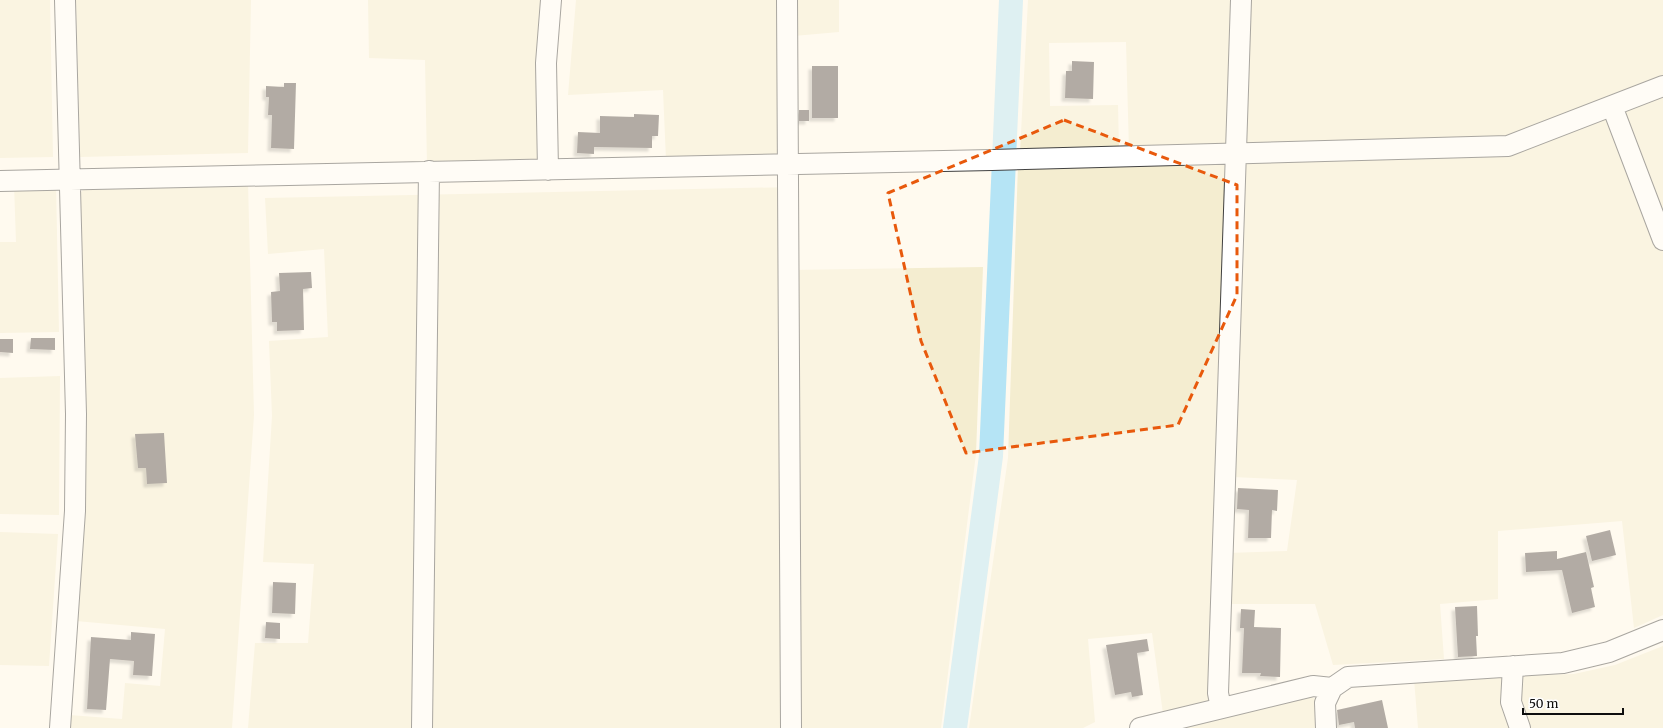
<svg xmlns="http://www.w3.org/2000/svg" width="1663" height="728" viewBox="0 0 1663 728" font-family="Merriweather,serif">
<style>
.farmland{fill:#f4edd0}
.lines{fill:none;stroke-linecap:round;stroke-linejoin:round}
.river{stroke:#b5e4f5;stroke-width:24}
.building{fill:#564e4b;filter:url(#shadow)}
.minor-casing{stroke:#414141;stroke-width:22}
.minor{stroke:#fff;stroke-width:20}
.marked{fill:none;stroke:#e8590c;stroke-width:3;stroke-dasharray:8 5;stroke-linejoin:round}
</style>
<defs>
<filter id="shadow"><feDropShadow dx="-3.5" dy="3.5" stdDeviation="1" flood-color="#0004"/></filter>
</defs>
<rect width="100%" height="100%" fill="#fffaef"/>
<!-- farmland -->
<path class="farmland" d="M 0,0 L 50,0 L 53,157 L 0,158 Z
M 76,0 L 251,0 L 248,153 L 80,157 Z
M 368,0 L 544,0 L 539,163 L 427,165 L 425,60 L 369,58 Z
M 576,0 L 839,0 L 839,32 L 782,37 L 780,158 L 666,160 L 663,90 L 568,95 Z
M 1028,0 L 1663,0 L 1663,83 L 1508,142 L 1129,150 L 1126,42 L 1049,43 L 1050,106 L 1118,105 L 1119,150 L 1020,152 Z
M 1663,92 L 1663,615 L 1634,628 L 1622,521 L 1498,531 L 1498,599 L 1440,604 L 1444,659 L 1333,665 L 1315,604 L 1227,604 L 1228,553 L 1287,551 L 1297,480 L 1232,477 L 1242,159 L 1509,151 Z
M 1230,159 L 1208,702 L 1163,714 L 1152,633 L 1088,639 L 1095,722 L 1083,728 L 969,728 L 1008,458 L 1018,165 Z
M 248,183 L 254,415 L 232,728 L 68,728 L 69,715 L 122,719 L 125,683 L 160,686 L 165,629 L 76,621 L 86,488 L 79,194 L 88,185 Z
M 14,184 L 56,184 L 59,332 L 0,333 L 0,242 L 16,242 Z
M 793,187 L 792,270 L 983,267 L 976,454 L 941,728 L 248,728 L 255,643 L 308,643 L 314,564 L 263,562 L 272,416 L 269,341 L 328,337 L 324,249 L 268,254 L 265,198 Z
M 60,376 L 59,515 L 0,514 L 0,378 Z
M 0,532 L 58,534 L 49,666 L 0,665 Z
M 1663,646 L 1663,728 L 1418,728 L 1414,679 L 1574,674 L 1615,665 Z
M 1308,695 L 1317,700 L 1320,728 L 1171,728 Z"/>
<g class="lines">
<!-- river -->
<path class="river" d="M 955,728 L 991,456 L 1011,0"/>
</g>
<!-- building -->
<path class="building" d="M 1072,61 L 1094,62 L 1093,99 L 1065,98 L 1066,71 L 1072,71 Z
M 812,66 L 838,66 L 838,118 L 812,118 Z
M 284,83 L 296,83 L 294,149 L 271,148 L 272,115 L 268,115 L 269,97 L 266,97 L 266,86 L 284,87 Z
M 799,110 L 809,110 L 809,121 L 799,121 Z
M 634,114 L 659,115 L 658,136 L 652,136 L 652,148 L 594,147 L 594,154 L 577,153 L 578,132 L 600,133 L 600,116 L 634,117 Z
M 311,272 L 312,288 L 303,289 L 304,330 L 277,331 L 277,322 L 272,322 L 271,292 L 280,291 L 279,273 Z
M 31,338 L 55,338 L 55,350 L 30,349 Z
M 0,339 L 13,339 L 13,353 L 0,352 Z
M 164,433 L 167,483 L 147,484 L 146,468 L 138,468 L 135,434 Z
M 1238,488 L 1278,490 L 1277,511 L 1272,510 L 1271,538 L 1248,538 L 1249,510 L 1237,509 Z
M 1610,530 L 1616,555 L 1592,561 L 1586,536 Z
M 1557,551 L 1557,559 L 1586,552 L 1594,587 L 1591,588 L 1595,607 L 1572,613 L 1562,570 L 1526,572 L 1525,553 Z
M 273,582 L 296,583 L 295,614 L 272,613 Z
M 1477,606 L 1478,636 L 1476,636 L 1477,656 L 1458,657 L 1455,607 Z
M 1241,609 L 1255,610 L 1254,627 L 1281,628 L 1280,677 L 1260,676 L 1261,673 L 1242,673 L 1244,628 L 1240,628 Z
M 266,622 L 280,623 L 280,639 L 265,638 Z
M 131,632 L 155,634 L 152,676 L 133,675 L 134,661 L 110,659 L 106,710 L 87,709 L 91,637 L 131,640 Z
M 1147,639 L 1149,651 L 1137,653 L 1143,695 L 1132,697 L 1131,692 L 1115,695 L 1106,645 Z
M 1382,700 L 1388,728 L 1355,728 L 1354,722 L 1339,725 L 1337,710 Z"/>
<g class="lines">
<!-- minor casing -->
<g class="minor-casing">
<path id="minor" d="M 787,0 L 791,728
M 1612,106 L 1663,240
M 548,170 L 546,63 L 551,0
M 0,181 L 992,160 L 1508,146 L 1663,86
M 1513,666 L 1511,702 L 1520,728
M 1221,708 L 1218,693 L 1241,0
M 60,728 L 75,511 L 76,414 L 65,0
M 422,728 L 429,171
M 1140,728 L 1313,686 L 1332,688
M 1326,728 L 1325,703 L 1332,688 L 1348,677 L 1563,663 L 1609,652 L 1663,630"/>
</g>
<!-- minor -->
<use href="#minor" class="minor"/>
</g>
<!-- marked area -->
<path d="M0 0H1663V728H0ZM 1064,120 L 1237,185 L 1237,295 L 1178,425 L 966,453 L 921,341 L 888,193 Z" fill="#fffaef" fill-opacity=".55" fill-rule="evenodd"/>
<path class="marked" d="M 1064,120 L 1237,185 L 1237,295 L 1178,425 L 966,453 L 921,341 L 888,193 Z"/>
<!-- scale -->
<path d="M1523 708v6h100v-6" fill="none" stroke="#0e0e0e" stroke-width="2"/>
<text x="1529" y="708" font-size="12" fill="#0e0e0e" stroke="#ffffff" stroke-width="3" paint-order="stroke">50 m</text>
</svg>
